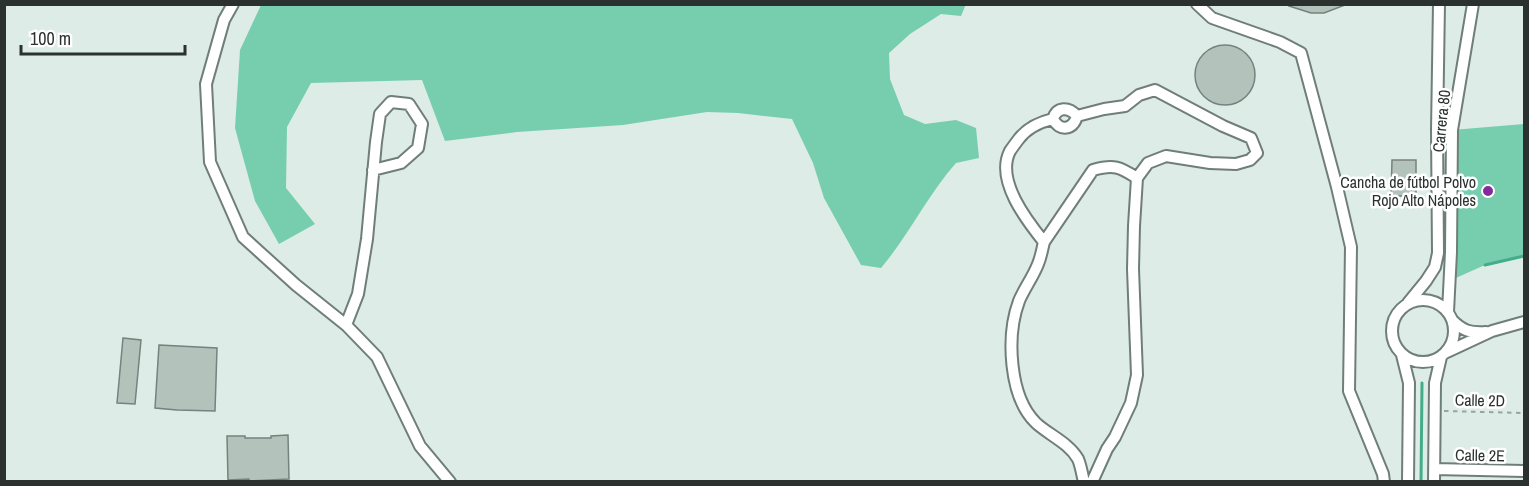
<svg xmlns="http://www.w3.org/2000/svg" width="1529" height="486" viewBox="0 0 1529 486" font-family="'Archivo Narrow',sans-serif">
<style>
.green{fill:#76ceae}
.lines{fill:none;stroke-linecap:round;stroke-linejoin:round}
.stream{stroke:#44ac8a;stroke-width:3}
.building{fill:#b4c2bc;stroke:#75827d;stroke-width:1.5}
.minor-casing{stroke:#707e78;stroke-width:14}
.path{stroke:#98a49f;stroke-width:2;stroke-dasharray:4.5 4.5;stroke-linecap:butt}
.minor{stroke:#fff;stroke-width:10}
.poi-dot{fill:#832d9a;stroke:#fff;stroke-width:2}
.labels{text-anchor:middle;stroke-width:5;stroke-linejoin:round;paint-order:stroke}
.street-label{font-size:16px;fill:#2b312e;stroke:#fff}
.poi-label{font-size:16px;fill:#2b312e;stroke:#fff;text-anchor:end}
</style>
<rect width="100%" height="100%" fill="#ddece6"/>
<!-- green -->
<path class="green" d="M 966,4 L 961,16 L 941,14 L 910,34 L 889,53 L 890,79 L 904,115 L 925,124 L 956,120 L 976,128 L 979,158 L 956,163 C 927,196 909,235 881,268 L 861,265 L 824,198 L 813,163 L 792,119 L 738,113 L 707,112 L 623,125 L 517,132 L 445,141 L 422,80 L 311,83 L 287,127 L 286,188 L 315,224 L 279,244 L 255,201 L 235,128 L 240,50 L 261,5 Z
M 1524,124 L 1524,256 L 1485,265 L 1449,281 L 1452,130 Z"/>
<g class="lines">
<!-- stream -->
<path class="stream" d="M 1485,265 L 1524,256
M 1421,482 L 1422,383"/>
</g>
<!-- building -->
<path class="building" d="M 1290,4 L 1344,4 L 1345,5 L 1324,13 L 1311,13 L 1289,6 Z
M1195 75a30 30 0 1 1 60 0a30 30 0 1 1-60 0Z
M 1392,160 L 1416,160 L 1416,196 L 1391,196 Z
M 123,338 L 141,340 L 135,404 L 117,403 Z
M 159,345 L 217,348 L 215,411 L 177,410 L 155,408 Z
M 288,435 L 289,479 L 249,481 L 249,479 L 228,480 L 227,436 L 245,436 L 245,438 L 271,438 L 271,436 Z"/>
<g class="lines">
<!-- minor casing -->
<g class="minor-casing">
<path id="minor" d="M 233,4 L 224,20 L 206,84 L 210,162 L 243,237 L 296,285 L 346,325 L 377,357 L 420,446 L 450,482
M 1197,4 L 1212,18 L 1280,42 L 1301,53 L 1337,187 L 1351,247 L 1349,391 L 1383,474 L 1384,482
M 1077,116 L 1104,109 L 1125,106 L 1139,95 L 1155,90 L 1223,126 L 1251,138 L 1257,153 L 1250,160 L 1236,164 L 1210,163 L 1166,156 L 1148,163 L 1137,178 L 1134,226 L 1133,269 L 1137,375 L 1131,403 L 1115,437 L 1107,449 L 1092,482
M 1077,116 C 1069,107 1057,106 1053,119 C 1040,122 1026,129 1018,140 C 1015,144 1012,148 1010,151 C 995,180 1027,221 1044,242 C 1042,250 1041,257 1038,264 C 1033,277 1024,289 1019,301 C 1006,336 1009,397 1036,423 C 1049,435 1069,443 1078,459 C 1081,466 1082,474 1084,482
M 1053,119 C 1060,132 1073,130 1077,116
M 1044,242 L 1093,170 C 1114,164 1120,167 1137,178
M1392 331a31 31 0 1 1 62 0a31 31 0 1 1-62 0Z
M 1408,303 L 1426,281 L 1435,267 L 1438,253 L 1437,130 L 1439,4
M 1448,312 L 1451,252 L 1452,130 L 1473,4
M 1452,320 C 1463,331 1470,333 1486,332
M 346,325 L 358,294 L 367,239 L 376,142 L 380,114 L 391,102 L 409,104 L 422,124 L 418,148 L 401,163 L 373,170
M 1447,352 L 1492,331 L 1524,322
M 1402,355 L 1409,383 L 1408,482
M 1434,469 L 1524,471
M 1434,482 L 1435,383 L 1441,357"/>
</g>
<!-- path -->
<path class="path" d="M 1444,411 L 1524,413"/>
<!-- minor -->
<use href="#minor" class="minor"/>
</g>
<!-- markers -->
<circle class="poi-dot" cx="1488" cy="191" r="6"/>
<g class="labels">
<!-- street labels -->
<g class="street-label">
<text transform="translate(1441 121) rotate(-84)" y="6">Carrera 80</text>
<text transform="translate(1480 400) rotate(1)" y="6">Calle 2D</text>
<text transform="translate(1480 455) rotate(1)" y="6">Calle 2E</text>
</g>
<!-- poi labels -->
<g class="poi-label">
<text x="1476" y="188">Cancha de fútbol Polvo<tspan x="1476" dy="18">Rojo Alto Nápoles</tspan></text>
</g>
</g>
<!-- border -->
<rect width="1529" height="486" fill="none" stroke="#2b312e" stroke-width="12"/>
<!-- scale -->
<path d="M21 45v9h164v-9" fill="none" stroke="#2b312e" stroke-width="3"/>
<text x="30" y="45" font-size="18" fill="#2b312e" stroke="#ffffff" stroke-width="4.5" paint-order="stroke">100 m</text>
</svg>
